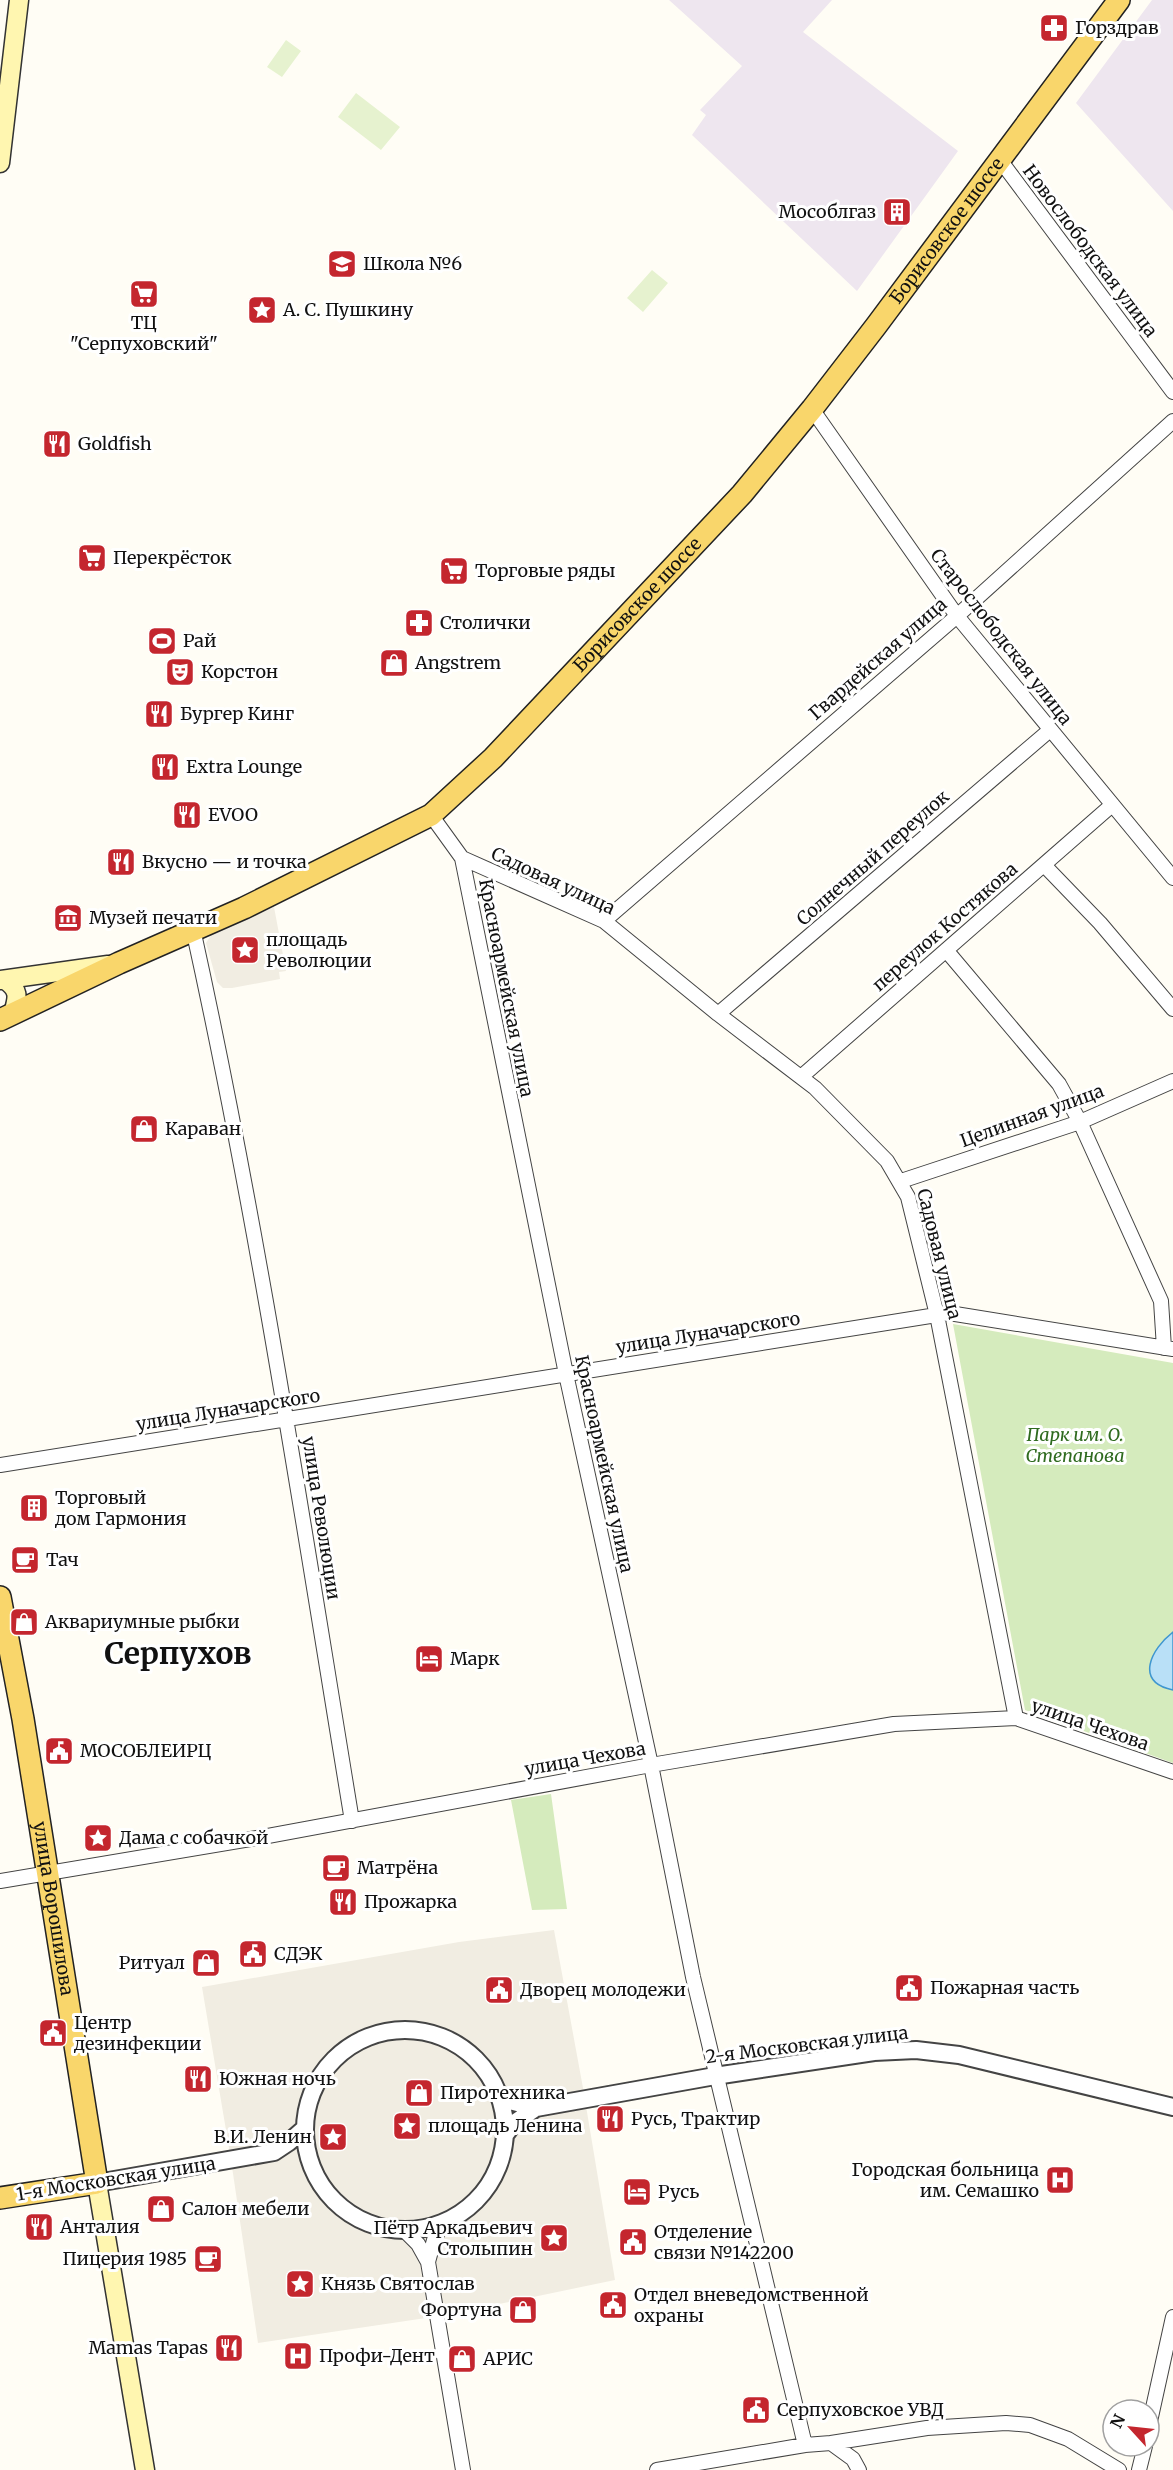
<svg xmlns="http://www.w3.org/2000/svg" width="1173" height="2470" viewBox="0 0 1173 2470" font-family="Merriweather,serif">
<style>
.industrial{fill:#eee6ef}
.green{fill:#d5ebbd}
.pitch{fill:#e6f2cf}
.plaza{fill:#f1ede2}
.water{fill:#b9e0f7;stroke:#3f96cf;stroke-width:1.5}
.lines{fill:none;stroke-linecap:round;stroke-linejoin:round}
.minor-casing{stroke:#444;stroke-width:16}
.tertiary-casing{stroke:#444;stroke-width:20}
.secondary-casing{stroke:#333;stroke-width:21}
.primary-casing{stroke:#222;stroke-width:24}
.minor{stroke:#fff;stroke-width:14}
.tertiary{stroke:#fff;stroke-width:16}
.secondary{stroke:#fff6b0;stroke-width:18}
.primary{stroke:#f9d66b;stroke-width:21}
.labels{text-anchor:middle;stroke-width:6;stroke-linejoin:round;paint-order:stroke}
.poi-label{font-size:18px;fill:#111;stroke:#fff;text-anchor:start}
.street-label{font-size:18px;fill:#111;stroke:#fff}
.park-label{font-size:18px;font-style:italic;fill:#2f6b1f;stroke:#fff}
.town-label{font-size:30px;font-weight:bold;fill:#111;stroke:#fff}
</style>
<rect width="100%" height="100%" fill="#fffdf5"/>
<!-- industrial -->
<path class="industrial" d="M 669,0 L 832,0 L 803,32 L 958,151 L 857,291 L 692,135 L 706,115 L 700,110 L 742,66 Z
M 1152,0 L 1173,0 L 1173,211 L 1076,103 Z"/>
<!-- green -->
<path class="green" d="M 953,1324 L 1173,1363 L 1173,1763 L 1025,1710 Z
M 551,1794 L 567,1909 L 532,1910 L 511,1800 Z"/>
<!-- pitch -->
<path class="pitch" d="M 286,40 L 301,51 L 282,77 L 267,67 Z
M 356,93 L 400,127 L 381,150 L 338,117 Z
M 652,270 L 668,283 L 643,312 L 627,298 Z"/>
<!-- plaza -->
<path class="plaza" d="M 274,907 L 286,971 L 279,972 L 280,979 L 232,988 L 223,988 L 217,982 L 206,943 L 213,932 Z
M 554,1930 L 583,2088 L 615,2280 L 446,2315 L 258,2343 L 231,2160 L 202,1987 L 459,1942 Z"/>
<!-- water -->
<path class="water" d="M 1173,1632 L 1173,1690 C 1134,1682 1151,1649 1173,1632 Z"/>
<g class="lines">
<!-- minor casing -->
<g class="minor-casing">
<path id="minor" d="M 1000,160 L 1173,392
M 812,409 L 957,616 L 1173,878
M 431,815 L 462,858 L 604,921 L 718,1014 L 815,1088 L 887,1161 L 908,1197 L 937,1315 L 1016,1718
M 462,858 L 566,1374 L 651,1765 L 693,1977 L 805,2445
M 1044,865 L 1100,923 L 1173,1009
M 604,921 L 957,616 L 1173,421
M 193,929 C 258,1224 303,1523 352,1821
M 946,950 L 1059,1084 L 1080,1122 L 1161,1301 L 1164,1348
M 718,1014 L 1050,730
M 801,1077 L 1112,805
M 901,1181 L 1080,1122 L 1173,1081
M 0,1465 L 949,1313 L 1173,1349
M 0,1881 L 257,1838 L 651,1765 L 894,1724 L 1016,1718 L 1173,1772
M 404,2230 L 418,2244 L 428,2262 L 463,2470
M 428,2262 L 434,2240 L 443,2223
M 1149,2426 L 1173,2317
M 831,2443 L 927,2428 L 1006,2423 L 1030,2425 L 1068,2439 L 1119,2470
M 657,2470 L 805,2445 L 831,2443 L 853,2459 L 859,2470
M 1139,2470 L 1145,2446"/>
</g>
<!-- tertiary casing -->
<g class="tertiary-casing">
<path id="tertiary" d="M305 2130a100 100 0 1 1 200 0a100 100 0 1 1-200 0Z
M 498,2093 L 510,2101 L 536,2108
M 505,2135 L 514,2123 L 536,2108 L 715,2076 L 874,2052 L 916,2050 L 959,2055 L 1173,2107
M 97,2183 L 274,2152 L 289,2142 L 305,2128"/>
</g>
<!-- secondary casing -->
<g class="secondary-casing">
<path id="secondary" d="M 0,163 L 19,0
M 0,980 L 108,965
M 5,980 C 21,991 17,998 13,1014
M 97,2183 L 145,2470"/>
</g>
<!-- primary casing -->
<g class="primary-casing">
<g id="primary">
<path id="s1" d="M 0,1020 L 119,963 L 244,908 L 431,815 L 493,758 L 742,494 L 812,409 L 876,326 L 1119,0"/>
<path id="s2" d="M 0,1597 L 23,1719 L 97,2183 L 0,2198"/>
</g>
</g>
<!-- minor -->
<use href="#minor" class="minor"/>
<!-- tertiary -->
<use href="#tertiary" class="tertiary"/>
<!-- secondary -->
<use href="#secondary" class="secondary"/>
<!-- primary -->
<use href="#primary" class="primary"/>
</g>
<!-- icons -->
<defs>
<g id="pharmacy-square" transform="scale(1.5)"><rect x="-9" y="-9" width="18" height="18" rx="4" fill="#c4262e" stroke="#fff"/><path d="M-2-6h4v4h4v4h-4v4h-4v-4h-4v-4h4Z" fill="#fff"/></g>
<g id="building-square" transform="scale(1.5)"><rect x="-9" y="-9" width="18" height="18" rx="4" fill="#c4262e" stroke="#fff"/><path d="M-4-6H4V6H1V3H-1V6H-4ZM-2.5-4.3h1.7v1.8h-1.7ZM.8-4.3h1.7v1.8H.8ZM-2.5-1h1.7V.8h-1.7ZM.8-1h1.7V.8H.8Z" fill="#fff"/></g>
<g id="school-square" transform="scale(1.5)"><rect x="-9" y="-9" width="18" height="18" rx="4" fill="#c4262e" stroke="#fff"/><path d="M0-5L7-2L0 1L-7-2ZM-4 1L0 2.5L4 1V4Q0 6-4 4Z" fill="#fff"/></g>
<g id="supermarket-square" transform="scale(1.5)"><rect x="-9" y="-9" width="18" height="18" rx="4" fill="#c4262e" stroke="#fff"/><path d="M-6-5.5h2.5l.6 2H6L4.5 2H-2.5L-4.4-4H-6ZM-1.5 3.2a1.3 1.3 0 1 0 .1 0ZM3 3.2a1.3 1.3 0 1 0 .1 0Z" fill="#fff"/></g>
<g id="sight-square" transform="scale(1.5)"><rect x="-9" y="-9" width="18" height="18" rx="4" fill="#c4262e" stroke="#fff"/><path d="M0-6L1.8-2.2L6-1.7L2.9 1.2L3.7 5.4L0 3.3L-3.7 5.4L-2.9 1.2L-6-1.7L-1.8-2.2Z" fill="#fff"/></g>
<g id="restaurant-square" transform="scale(1.5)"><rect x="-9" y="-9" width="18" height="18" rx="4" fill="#c4262e" stroke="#fff"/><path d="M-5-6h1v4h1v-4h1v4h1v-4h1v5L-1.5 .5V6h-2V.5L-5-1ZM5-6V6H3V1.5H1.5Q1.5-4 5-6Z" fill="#fff"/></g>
<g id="stadium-square" transform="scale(1.5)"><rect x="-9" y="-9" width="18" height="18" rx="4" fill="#c4262e" stroke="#fff"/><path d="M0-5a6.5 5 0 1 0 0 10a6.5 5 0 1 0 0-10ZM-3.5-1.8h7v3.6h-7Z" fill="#fff"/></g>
<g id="shop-square" transform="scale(1.5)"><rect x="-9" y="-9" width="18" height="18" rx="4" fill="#c4262e" stroke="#fff"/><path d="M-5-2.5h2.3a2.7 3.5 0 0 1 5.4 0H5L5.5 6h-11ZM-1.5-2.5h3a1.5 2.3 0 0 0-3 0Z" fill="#fff"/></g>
<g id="theatre-square" transform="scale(1.5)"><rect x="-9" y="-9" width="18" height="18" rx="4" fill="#c4262e" stroke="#fff"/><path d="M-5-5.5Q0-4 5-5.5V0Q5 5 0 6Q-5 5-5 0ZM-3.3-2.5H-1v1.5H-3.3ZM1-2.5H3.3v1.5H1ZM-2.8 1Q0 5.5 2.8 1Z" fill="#fff"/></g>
<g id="museum-square" transform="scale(1.5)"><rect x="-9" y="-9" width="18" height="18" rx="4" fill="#c4262e" stroke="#fff"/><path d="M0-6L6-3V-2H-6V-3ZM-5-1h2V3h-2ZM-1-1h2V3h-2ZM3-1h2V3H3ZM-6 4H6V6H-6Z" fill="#fff"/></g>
<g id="cafe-square" transform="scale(1.5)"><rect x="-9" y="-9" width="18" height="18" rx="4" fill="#c4262e" stroke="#fff"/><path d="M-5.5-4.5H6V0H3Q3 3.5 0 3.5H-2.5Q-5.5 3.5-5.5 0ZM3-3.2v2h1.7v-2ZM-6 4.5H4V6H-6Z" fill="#fff"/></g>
<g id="hotel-square" transform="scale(1.5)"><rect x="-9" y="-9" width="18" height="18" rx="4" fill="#c4262e" stroke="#fff"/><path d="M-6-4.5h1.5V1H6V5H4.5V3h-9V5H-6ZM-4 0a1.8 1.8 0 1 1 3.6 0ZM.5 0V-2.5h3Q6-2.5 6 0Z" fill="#fff"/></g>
<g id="civic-square" transform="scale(1.5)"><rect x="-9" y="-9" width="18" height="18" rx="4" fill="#c4262e" stroke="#fff"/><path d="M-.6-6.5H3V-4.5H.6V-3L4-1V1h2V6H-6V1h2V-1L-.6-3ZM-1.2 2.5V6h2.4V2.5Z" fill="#fff"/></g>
<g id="hospital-square" transform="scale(1.5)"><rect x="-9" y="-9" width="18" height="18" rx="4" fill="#c4262e" stroke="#fff"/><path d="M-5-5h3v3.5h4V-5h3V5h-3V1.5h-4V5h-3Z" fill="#fff"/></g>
</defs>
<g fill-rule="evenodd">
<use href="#pharmacy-square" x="1054" y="28"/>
<use href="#building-square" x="897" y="212"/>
<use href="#school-square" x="342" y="264"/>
<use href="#supermarket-square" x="144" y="294"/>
<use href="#sight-square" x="262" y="310"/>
<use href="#restaurant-square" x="57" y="444"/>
<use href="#supermarket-square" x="92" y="558"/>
<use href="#supermarket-square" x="454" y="571"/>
<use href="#pharmacy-square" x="419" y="623"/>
<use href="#stadium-square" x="162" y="641"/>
<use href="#shop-square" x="394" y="663"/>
<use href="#theatre-square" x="180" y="672"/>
<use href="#restaurant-square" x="159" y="714"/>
<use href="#restaurant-square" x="165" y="767"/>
<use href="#restaurant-square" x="187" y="815"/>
<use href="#restaurant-square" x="121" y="862"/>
<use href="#museum-square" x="68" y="918"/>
<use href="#sight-square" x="245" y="950"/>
<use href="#shop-square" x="144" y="1129"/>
<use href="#building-square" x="34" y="1508"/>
<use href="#cafe-square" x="25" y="1560"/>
<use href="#shop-square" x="24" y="1622"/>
<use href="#hotel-square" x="429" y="1659"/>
<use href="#civic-square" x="59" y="1751"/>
<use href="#sight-square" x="98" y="1838"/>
<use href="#cafe-square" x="336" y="1868"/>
<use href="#restaurant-square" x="343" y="1902"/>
<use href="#civic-square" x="253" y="1954"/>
<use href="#shop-square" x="206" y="1963"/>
<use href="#civic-square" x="909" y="1988"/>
<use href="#civic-square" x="499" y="1990"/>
<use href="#civic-square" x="53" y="2033"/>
<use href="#restaurant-square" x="198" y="2079"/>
<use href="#shop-square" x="419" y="2093"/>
<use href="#restaurant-square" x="610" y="2119"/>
<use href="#sight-square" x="407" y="2126"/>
<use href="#sight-square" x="333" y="2137"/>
<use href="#hospital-square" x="1060" y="2180"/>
<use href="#hotel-square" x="637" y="2192"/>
<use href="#shop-square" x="161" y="2209"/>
<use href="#restaurant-square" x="39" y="2227"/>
<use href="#sight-square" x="554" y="2238"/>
<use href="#civic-square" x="633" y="2242"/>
<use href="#cafe-square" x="208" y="2259"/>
<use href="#sight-square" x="300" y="2284"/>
<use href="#civic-square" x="613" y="2305"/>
<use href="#shop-square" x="523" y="2310"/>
<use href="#restaurant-square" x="229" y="2348"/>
<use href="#hospital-square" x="298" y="2356"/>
<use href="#shop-square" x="462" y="2359"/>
<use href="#civic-square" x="756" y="2410"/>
</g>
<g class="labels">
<!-- poi labels -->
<g class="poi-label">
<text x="1075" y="34">Горздрав</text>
<text x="876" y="218" text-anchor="end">Мособлгаз</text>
<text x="363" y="270">Школа №6</text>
<text x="283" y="316">А. С. Пушкину</text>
<text x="144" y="329" text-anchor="middle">ТЦ<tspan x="144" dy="21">"Серпуховский"</tspan></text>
<text x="78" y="450">Goldfish</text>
<text x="113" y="564">Перекрёсток</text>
<text x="475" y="577">Торговые ряды</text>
<text x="440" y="629">Столички</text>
<text x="183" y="647">Рай</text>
<text x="415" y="669">Angstrem</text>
<text x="201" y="678">Корстон</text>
<text x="180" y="720">Бургер Кинг</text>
<text x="186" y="773">Extra Lounge</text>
<text x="208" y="821">EVOO</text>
<text x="142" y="868">Вкусно — и точка</text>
<text x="89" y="924">Музей печати</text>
<text x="266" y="946">площадь<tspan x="266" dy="21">Революции</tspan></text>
<text x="165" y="1135">Караван</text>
<text x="55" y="1504">Торговый<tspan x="55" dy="21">дом Гармония</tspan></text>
<text x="46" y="1566">Тач</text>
<text x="45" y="1628">Аквариумные рыбки</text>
<text x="450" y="1665">Марк</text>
<text x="80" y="1757">МОСОБЛЕИРЦ</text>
<text x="119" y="1844">Дама с собачкой</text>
<text x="357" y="1874">Матрёнa</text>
<text x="364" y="1908">Прожарка</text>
<text x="274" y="1960">СДЭК</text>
<text x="185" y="1969" text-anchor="end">Ритуал</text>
<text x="930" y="1994">Пожарная часть</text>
<text x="520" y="1996">Дворец молодежи</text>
<text x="74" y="2029">Центр<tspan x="74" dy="21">дезинфекции</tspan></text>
<text x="219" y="2085">Южная ночь</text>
<text x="440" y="2099">Пиротехника</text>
<text x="631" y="2125">Русь, Трактир</text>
<text x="428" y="2132">площадь Ленина</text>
<text x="312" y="2143" text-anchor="end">В.И. Ленин</text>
<text x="1039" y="2176" text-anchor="end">Городская больница<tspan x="1039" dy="21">им. Семашко</tspan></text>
<text x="658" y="2198">Русь</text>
<text x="182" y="2215">Салон мебели</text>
<text x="60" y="2233">Анталия</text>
<text x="533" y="2234" text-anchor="end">Пётр Аркадьевич<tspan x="533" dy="21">Столыпин</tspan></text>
<text x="654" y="2238">Отделение<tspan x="654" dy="21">связи №142200</tspan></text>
<text x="187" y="2265" text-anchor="end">Пицерия 1985</text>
<text x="321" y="2290">Князь Святослав</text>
<text x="634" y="2301">Отдел вневедомственной<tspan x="634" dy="21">охраны</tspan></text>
<text x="502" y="2316" text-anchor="end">Фортуна</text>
<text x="208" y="2354" text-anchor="end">Mamas Tapas</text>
<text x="319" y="2362">Профи-Дент</text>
<text x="483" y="2365">АРИС</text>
<text x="777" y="2416">Серпуховское УВД</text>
</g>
<!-- street labels -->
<g class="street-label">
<text dy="6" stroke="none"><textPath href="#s1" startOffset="1258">Борисовское шоссе</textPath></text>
<text transform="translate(1090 251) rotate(53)" y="6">Новослободская улица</text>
<text dy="6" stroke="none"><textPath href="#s1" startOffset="772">Борисовское шоссе</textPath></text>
<text transform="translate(1001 637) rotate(52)" y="6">Старослободская улица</text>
<text transform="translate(878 659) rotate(-41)" y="6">Гвардейская улица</text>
<text transform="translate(873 858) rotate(-41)" y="6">Солнечный переулок</text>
<text transform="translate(553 881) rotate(25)" y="6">Садовая улица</text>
<text transform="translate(945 927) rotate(-41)" y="6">переулок Костякова</text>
<text transform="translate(506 988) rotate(79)" y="6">Красноармейская улица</text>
<text transform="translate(1032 1116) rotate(-20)" y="6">Целинная улица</text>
<text transform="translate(939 1254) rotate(76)" y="6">Садовая улица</text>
<text transform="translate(708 1333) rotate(-9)" y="6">улица Луначарского</text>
<text transform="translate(228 1410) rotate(-9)" y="6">улица Луначарского</text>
<text transform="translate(604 1464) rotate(78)" y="6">Красноармейская улица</text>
<text transform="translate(321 1518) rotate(81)" y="6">улица Революции</text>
<text transform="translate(1090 1725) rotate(19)" y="6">улица Чехова</text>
<text transform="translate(585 1759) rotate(-10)" y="6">улица Чехова</text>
<text dy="6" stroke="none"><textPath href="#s2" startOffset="316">улица Ворошилова</textPath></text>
<text transform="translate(807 2045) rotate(-7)" y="6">2-я Московская улица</text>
<text transform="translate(116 2179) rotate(-9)" y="6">1-я Московская улица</text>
</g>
<!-- park labels -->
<g class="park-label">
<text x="1075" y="1441">Парк им. О.<tspan x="1075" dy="21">Степанова</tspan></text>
</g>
<!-- town labels -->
<g class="town-label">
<text x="178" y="1664">Серпухов</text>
</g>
</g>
<!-- north arrow -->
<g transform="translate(1131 2428) rotate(297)"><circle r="28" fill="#ffffff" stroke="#a0a0a0" stroke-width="1.5"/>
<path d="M0-4.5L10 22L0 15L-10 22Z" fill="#c4262e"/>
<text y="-9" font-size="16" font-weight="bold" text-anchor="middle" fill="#111111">N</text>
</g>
</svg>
